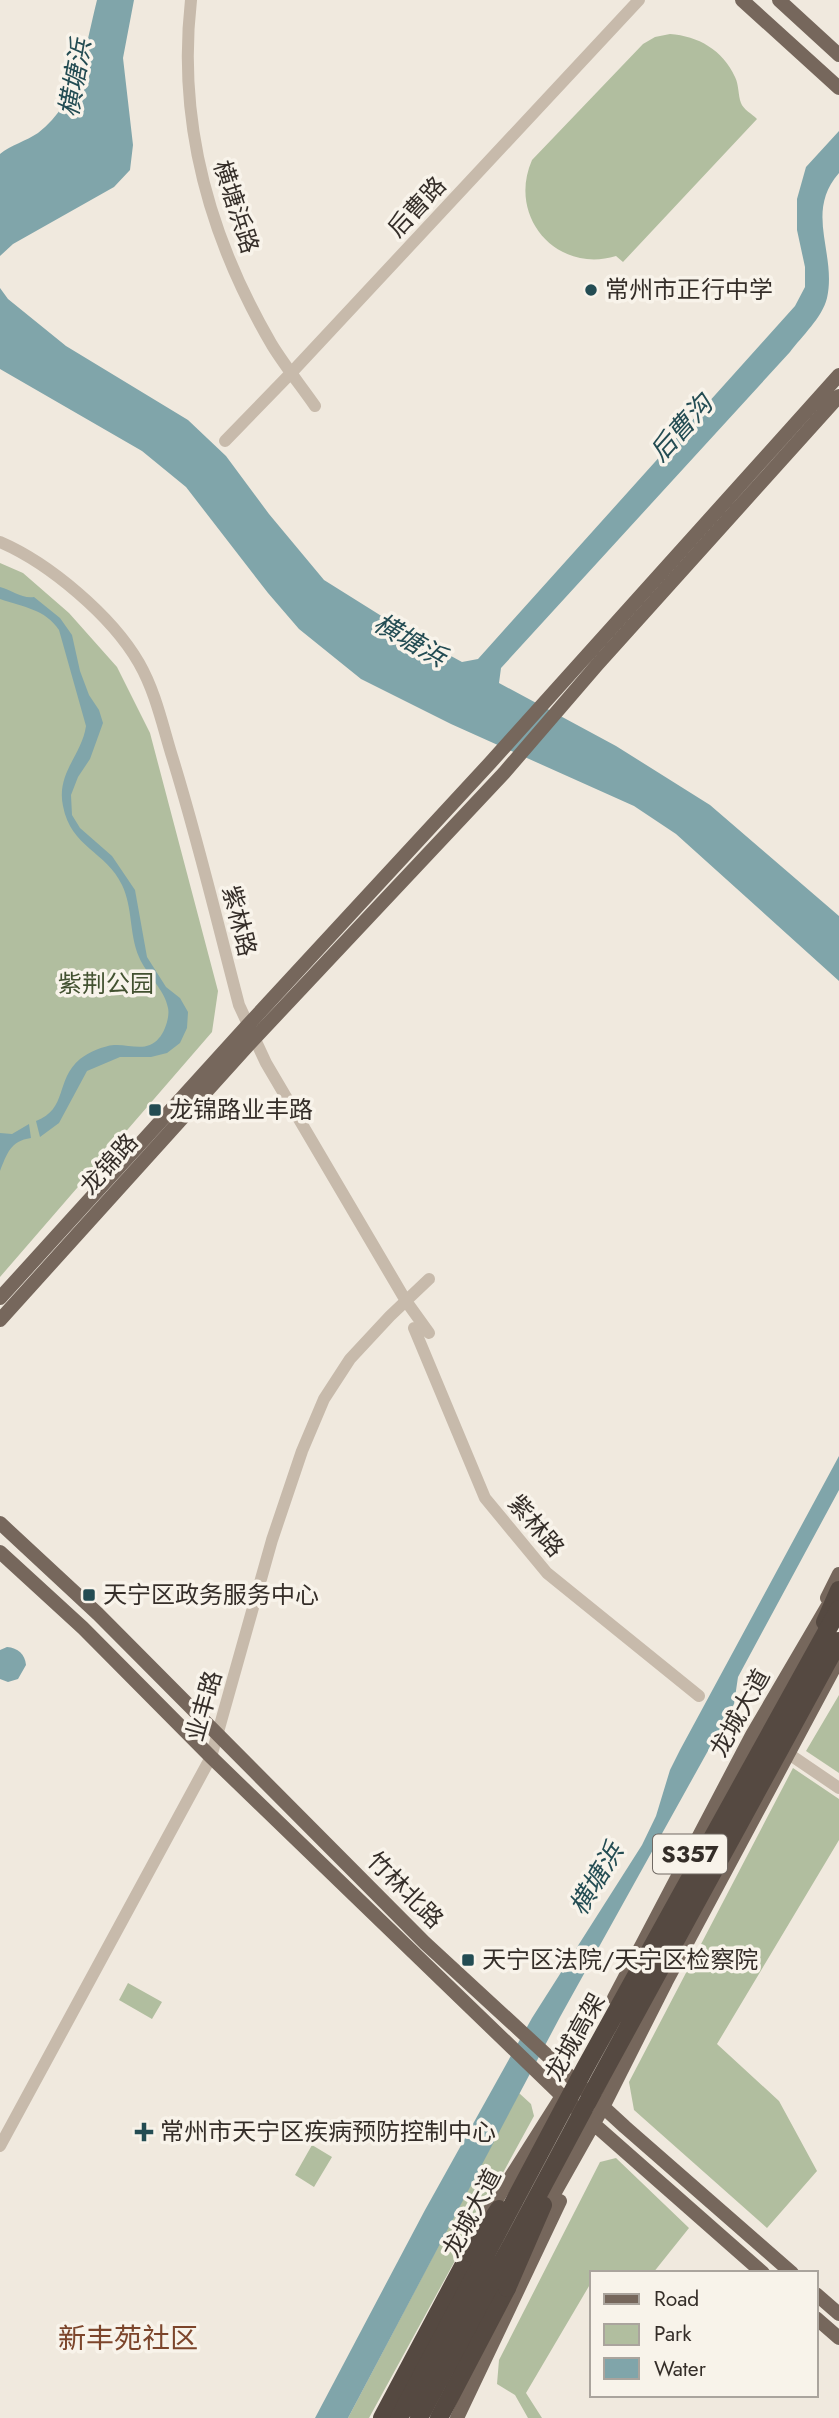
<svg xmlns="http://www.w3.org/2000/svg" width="839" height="2418" viewBox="0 0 839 2418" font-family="Jost,'Noto Sans SC',sans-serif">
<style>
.green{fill:#b1be9f}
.water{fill:#80a5aa}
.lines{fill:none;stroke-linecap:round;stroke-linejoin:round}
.minor{stroke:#c7baab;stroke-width:12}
.major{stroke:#76675c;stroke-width:14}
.highway{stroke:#554941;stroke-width:18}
.highway-bridge{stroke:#554941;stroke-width:18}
.poi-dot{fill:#234c53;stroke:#f8f3ea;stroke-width:2.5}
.labels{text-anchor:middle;stroke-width:7;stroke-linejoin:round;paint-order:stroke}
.shield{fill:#f8f3ea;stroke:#706963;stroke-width:2}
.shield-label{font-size:23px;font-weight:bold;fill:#352e29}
.street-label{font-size:24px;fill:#352e29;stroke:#f8f3ea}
.poi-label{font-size:24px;fill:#352e29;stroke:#f8f3ea;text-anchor:start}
.park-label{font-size:24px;fill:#425130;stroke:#f8f3ea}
.water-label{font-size:26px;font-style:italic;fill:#234c53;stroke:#f8f3ea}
.quarter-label{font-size:28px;fill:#7c452b;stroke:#f8f3ea}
</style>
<rect width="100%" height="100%" fill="#f0e9de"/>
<!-- green -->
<path class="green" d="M 670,34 C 698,36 723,50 735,77 C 739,85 738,95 741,103 C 743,109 752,114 757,119 L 623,262 L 616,256 C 557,274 507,217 532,160 L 643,44 L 655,37 Z
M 0,563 L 23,573 L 69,613 L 117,667 L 150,733 L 218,991 L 212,1032 L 0,1277 Z
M 839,1695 L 839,1773 L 806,1751 Z
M 793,1768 L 839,1799 L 839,1840 L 717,2044 L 779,2101 L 817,2171 L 767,2228 L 634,2110 L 629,2082 Z
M 128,1983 L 162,2002 L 152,2019 L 119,2000 Z
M 519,2093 L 531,2104 L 534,2116 L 369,2418 L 348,2418 Z
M 312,2145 L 332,2157 L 314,2187 L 295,2175 Z
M 616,2158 L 689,2228 L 653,2273 L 592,2273 L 592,2281 L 526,2393 L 542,2418 L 528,2418 L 515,2395 L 497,2384 L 499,2360 L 600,2162 Z"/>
<!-- water -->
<path class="water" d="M 97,0 L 134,0 L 123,58 L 133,145 L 130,170 L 114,187 L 13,244 L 0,256 L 0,154 C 11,145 26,141 38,133 C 80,101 85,47 97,0 Z
M 839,131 L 839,173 C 804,213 837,253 827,298 C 822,318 802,336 790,352 L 501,668 L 499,683 L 616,746 L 710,805 L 839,916 L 839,981 L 676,834 L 634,806 L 451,724 L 361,679 L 299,629 L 268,593 L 186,487 L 142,451 L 0,369 L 0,288 L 8,299 L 66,346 L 188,420 L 226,456 L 269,514 L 324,580 L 407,632 L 462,662 L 478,659 L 795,306 L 805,287 L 805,267 L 797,230 L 797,199 L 806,167 Z
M 0,587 C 12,590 22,599 34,597 L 60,618 L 72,635 L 80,671 L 89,695 L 99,710 L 103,723 L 90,759 L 78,777 L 71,795 L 72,815 L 80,828 L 112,856 L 135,890 L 147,957 L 166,987 L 180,998 L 188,1012 L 187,1028 L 180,1043 L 167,1053 L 151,1057 L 120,1057 L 87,1071 L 59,1123 L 40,1137 L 36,1121 C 68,1109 55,1080 80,1059 C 89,1052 103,1046 114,1045 C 130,1044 147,1053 159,1038 C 165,1032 170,1016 168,1008 C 165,990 146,974 139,957 C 129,934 133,908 122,885 C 106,851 71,848 63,806 C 56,773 82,755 86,726 L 59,630 C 45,609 23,607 0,599 Z
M 29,1124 L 31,1138 C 10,1141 7,1154 0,1171 L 0,1133 L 12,1134 Z
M 839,1456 L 839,1490 L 738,1677 L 734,1704 L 560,2017 L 348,2418 L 315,2418 L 425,2210 L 532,2018 L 642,1845 L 656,1816 L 670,1770 L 680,1750 Z
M 7,1647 C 18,1648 25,1654 26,1665 L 18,1679 L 8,1682 L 0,1679 L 0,1650 Z"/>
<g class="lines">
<!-- minor -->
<path class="minor" d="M 191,0 C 177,123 210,239 272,345 C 285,366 301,386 315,406
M 225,441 L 292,372 L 639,0
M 0,542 C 49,563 112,616 139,663 C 155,691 162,723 171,753 C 197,836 217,921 239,1005 L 266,1063 L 406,1301 L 429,1333
M 414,1328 L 485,1498 L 547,1573 L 699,1696
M 789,1754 L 839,1788
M 0,2146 L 211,1757 L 272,1540 L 302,1451 L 324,1399 L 350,1359 L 390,1316 L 429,1279"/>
<!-- major -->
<path class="major" d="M 742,0 L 839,88
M 779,0 L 839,55
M 0,1298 L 247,1026 L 490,763 L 839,375
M 0,1320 L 253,1040 L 504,773 L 597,665 L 839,396
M 0,1523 L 98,1614 L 425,1943 L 625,2127 L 792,2273
M 0,1552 L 83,1628 L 211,1757 L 562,2096 L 763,2273
M 827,1598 L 839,1574
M 614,1998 L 752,1735 L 827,1607
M 486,2216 L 562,2096
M 541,2217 L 603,2107 L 666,1982 L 839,1659
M 816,2294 L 839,2314
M 816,2318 L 839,2338
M 457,2418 L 560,2201"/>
<!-- highway -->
<path class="highway" d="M 825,1622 L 839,1590
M 382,2418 L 470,2253
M 439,2418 L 507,2288"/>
<!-- highway-bridge -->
<path class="highway-bridge" d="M 470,2253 L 499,2209
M 507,2288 L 543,2205
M 399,2418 L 585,2068 L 839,1609
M 419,2418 L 601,2077 L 839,1641"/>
</g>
<!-- markers -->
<g class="poi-dot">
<circle cx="591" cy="290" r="7"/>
<rect x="148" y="1103" width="14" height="14" rx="3.5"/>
<rect x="82" y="1588" width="14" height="14" rx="3.5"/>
<rect x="461" y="1953" width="14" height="14" rx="3.5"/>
<path d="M140.5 2121.5h7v7h7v7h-7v7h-7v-7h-7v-7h7z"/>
</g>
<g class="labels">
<!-- shield labels -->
<rect class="shield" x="653" y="1834.5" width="74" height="39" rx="5"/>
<g class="shield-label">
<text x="690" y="1862">S357</text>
</g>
<!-- street labels -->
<g class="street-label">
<text transform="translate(236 207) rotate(72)" y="8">横塘浜路</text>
<text transform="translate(417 207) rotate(-47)" y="8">后曹路</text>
<text transform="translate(239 921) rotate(76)" y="8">紫林路</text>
<text transform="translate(109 1164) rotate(-48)" y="8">龙锦路</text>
<text transform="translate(536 1526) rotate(50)" y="8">紫林路</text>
<text transform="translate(204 1706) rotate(-74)" y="8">业丰路</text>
<text transform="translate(740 1713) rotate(-61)" y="8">龙城大道</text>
<text transform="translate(405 1890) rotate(45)" y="8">竹林北路</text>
<text transform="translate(575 2037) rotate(-61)" y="8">龙城高架</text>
<text transform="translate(472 2213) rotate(-62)" y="8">龙城大道</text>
</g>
<!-- poi labels -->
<g class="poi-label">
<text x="605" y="298">常州市正行中学</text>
<text x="169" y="1118">龙锦路业丰路</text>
<text x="103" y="1603">天宁区政务服务中心</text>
<text x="482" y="1968">天宁区法院/天宁区检察院</text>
<text x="160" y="2140">常州市天宁区疾病预防控制中心</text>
</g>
<!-- park labels -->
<g class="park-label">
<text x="106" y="992">紫荆公园</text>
</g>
<!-- water labels -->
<g class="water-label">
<text transform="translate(75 78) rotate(-80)" y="9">横塘浜</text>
<text transform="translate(681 428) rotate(-48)" y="9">后曹沟</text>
<text transform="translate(410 640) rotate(30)" y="9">横塘浜</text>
<text transform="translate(596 1879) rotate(-59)" y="9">横塘浜</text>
</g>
<!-- quarter labels -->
<g class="quarter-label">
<text x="128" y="2348">新丰苑社区</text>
</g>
</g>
<!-- legend -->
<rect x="590" y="2271" width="228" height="126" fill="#f8f3ea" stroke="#aaa49d" stroke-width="2"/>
<rect x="604" y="2294" width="35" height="10" fill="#76675c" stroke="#aaa49d" stroke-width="2"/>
<text x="654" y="2306" font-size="21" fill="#352e29">Road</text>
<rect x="604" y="2324" width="35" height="21" fill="#b1be9f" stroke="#aaa49d" stroke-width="2"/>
<text x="654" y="2341" font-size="21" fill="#352e29">Park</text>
<rect x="604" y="2358" width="35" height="21" fill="#80a5aa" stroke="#aaa49d" stroke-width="2"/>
<text x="654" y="2376" font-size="21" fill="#352e29">Water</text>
</svg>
